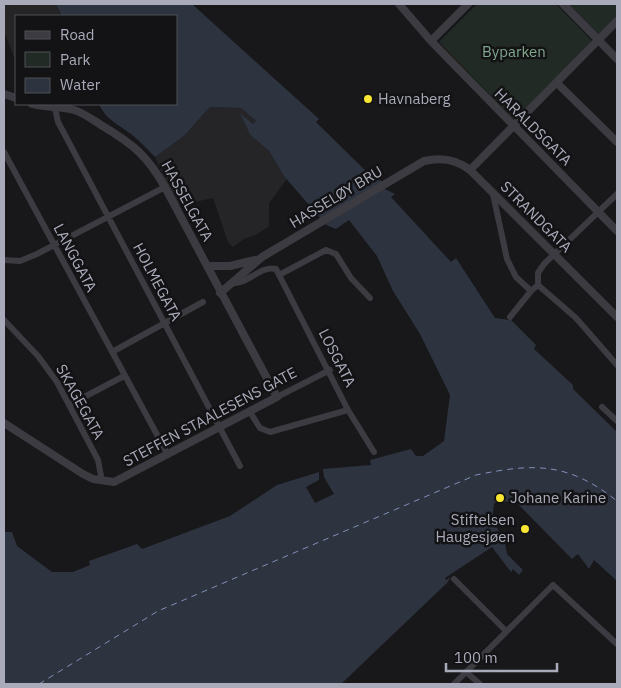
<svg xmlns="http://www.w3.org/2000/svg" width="621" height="688" viewBox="0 0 621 688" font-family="'IBM Plex Sans',sans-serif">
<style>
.built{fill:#252427}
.green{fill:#222a25}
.water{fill:#2d333f}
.pier{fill:#18181a}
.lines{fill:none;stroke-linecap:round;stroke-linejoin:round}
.ferry{stroke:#808fb6;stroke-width:1;stroke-dasharray:6 5;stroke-linecap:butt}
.minor{stroke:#3b3b41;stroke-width:6}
.tertiary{stroke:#3b3b41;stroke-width:8}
.poi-dot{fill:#f8e632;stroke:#131315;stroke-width:2}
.labels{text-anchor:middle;stroke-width:5;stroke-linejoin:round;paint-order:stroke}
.park-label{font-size:15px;fill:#80a68c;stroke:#131315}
.poi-label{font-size:15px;fill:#aaabba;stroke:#131315;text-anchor:start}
.street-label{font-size:15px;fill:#aaabba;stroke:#131315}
</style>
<rect width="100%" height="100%" fill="#18181a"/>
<!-- built -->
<path class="built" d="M 4,4 L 56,4 L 62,16 L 16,16 L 16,62 L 4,31 Z
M 210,107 L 241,108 L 256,121 L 253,124 L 241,114 L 250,135 L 269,151 L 287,179 L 269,203 L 269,226 L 258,234 L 244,239 L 233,247 L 228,242 L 213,198 L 176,206 L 155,157 L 184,136 Z"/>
<!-- green -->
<path class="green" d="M 477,4 L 556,4 L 592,41 L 515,121 L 439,42 Z
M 563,4 L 617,4 L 617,21 L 599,40 Z"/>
<!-- water -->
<path class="water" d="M 56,4 L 192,4 L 319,119 L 316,122 L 322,128 L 373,178 L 382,181 L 381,187 L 395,194 L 391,197 L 451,262 L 456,258 L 495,318 L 511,320 L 536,345 L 534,349 L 573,385 L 573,389 L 617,432 L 617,581 L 594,560 L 589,569 L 578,554 L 572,559 L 515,501 L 494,503 L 492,520 L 504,539 L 507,554 L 523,570 L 519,575 L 513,569 L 511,572 L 492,547 L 445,578 L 446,580 L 451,577 L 447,583 L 341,684 L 4,684 L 4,532 L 12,532 L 17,546 L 52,572 L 73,572 L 90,565 L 89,561 L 137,544 L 142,549 L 230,516 L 277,485 L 319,472 L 323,469 L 371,465 L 370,460 L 411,449 L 416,456 L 423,456 L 444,441 L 450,395 L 420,334 L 393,291 L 377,256 L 349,220 L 336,229 L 326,225 L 284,176 L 269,151 L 250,135 L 240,113 L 253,124 L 256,121 L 241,108 L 210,107 L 184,136 L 155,157 C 147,149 140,141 131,134 C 118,124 106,120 99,104 L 176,104 L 176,16 L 62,16 Z"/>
<!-- pier -->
<path class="pier" d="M 323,469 L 324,477 L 334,494 L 315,503 L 306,487 L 319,480 L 319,472 Z"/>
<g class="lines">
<!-- ferry -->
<path class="ferry" d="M 39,684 L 158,611 L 476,475 C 534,463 568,462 617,501"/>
<!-- minor -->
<path class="minor" d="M 55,108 L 58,122 L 65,135 L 240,466
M 4,152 L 168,455
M 493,194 L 507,259 L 516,277 L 531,291
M 4,260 L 20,261 L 37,254 L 165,187
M 279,275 L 326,250 L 336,254 L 351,278 L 370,298
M 231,283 C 248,285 260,265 276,269 L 348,410 L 374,452
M 538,285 L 538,273 L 544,264 L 617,194
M 510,317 L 531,291 L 538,285 L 576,318 L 617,365
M 4,320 L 38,356 L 57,382 L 98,460 L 102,481
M 112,352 L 203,302
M 277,397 L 330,370
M 69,405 L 124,376
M 602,407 L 617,421
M 250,412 L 260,428 L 270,432 L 348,410
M 454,579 L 506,631
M 466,672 L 480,684
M 454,684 L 553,585 L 617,644"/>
<!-- tertiary -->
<path class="tertiary" d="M 399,4 L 431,41 L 617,231
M 563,4 L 617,59
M 431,41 L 468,4
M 557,83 L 617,142
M 4,94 L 16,98
M 470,170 L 617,21
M 207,266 L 230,266 L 255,260
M 220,293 L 262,257 L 424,161 C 441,157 456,159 470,170 L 617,317
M 4,423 L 83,474 L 93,479 L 114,482 L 277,397 L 166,189 C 148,156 133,144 101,125 C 93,120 84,113 74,110 C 61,106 46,108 32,104"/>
</g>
<!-- markers -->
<g class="poi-dot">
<circle cx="368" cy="99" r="5"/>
<circle cx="500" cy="498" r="5"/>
<circle cx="525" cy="529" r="5"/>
</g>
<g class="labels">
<!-- park labels -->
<g class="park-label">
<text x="514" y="57">Byparken</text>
</g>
<!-- poi labels -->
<g class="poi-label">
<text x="378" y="104">Havnaberg</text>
<text x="510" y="503">Johane Karine</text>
<text x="515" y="525" text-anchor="end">Stiftelsen<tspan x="515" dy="17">Haugesjøen</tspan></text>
</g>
<!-- street labels -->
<g class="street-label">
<text transform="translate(533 127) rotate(45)" y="5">HARALDSGATA</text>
<text transform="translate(336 197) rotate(-31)" y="5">HASSELØY BRU</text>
<text transform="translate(187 201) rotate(61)" y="5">HASSELGATA</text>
<text transform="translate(536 217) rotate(45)" y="5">STRANDGATA</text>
<text transform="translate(75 258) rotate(62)" y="5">LANGGATA</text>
<text transform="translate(157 282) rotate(62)" y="5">HOLMEGATA</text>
<text transform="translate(337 358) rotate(63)" y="5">LOSGATA</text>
<text transform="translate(80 402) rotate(61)" y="5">SKAGEGATA</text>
<text transform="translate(210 417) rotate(-28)" y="5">STEFFEN STAALESENS GATE</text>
</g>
</g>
<!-- border -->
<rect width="621" height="688" fill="none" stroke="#aaabba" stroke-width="10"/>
<!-- legend -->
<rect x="15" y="15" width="162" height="90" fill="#131315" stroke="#4f5057"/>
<rect x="25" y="31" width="25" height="8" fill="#3b3b41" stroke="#4f5057"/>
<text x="60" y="40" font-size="15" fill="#aaabba">Road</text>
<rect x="25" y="52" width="25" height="15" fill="#222a25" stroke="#4f5057"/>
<text x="60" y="65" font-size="15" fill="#aaabba">Park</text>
<rect x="25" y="78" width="25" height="15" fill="#2d333f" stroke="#4f5057"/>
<text x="60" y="90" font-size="15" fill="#aaabba">Water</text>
<!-- scale -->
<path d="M446 663v8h111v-8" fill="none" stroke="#aaabba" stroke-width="2.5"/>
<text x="454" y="663" font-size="15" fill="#aaabba" stroke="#131315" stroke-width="4" paint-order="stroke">100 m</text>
</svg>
